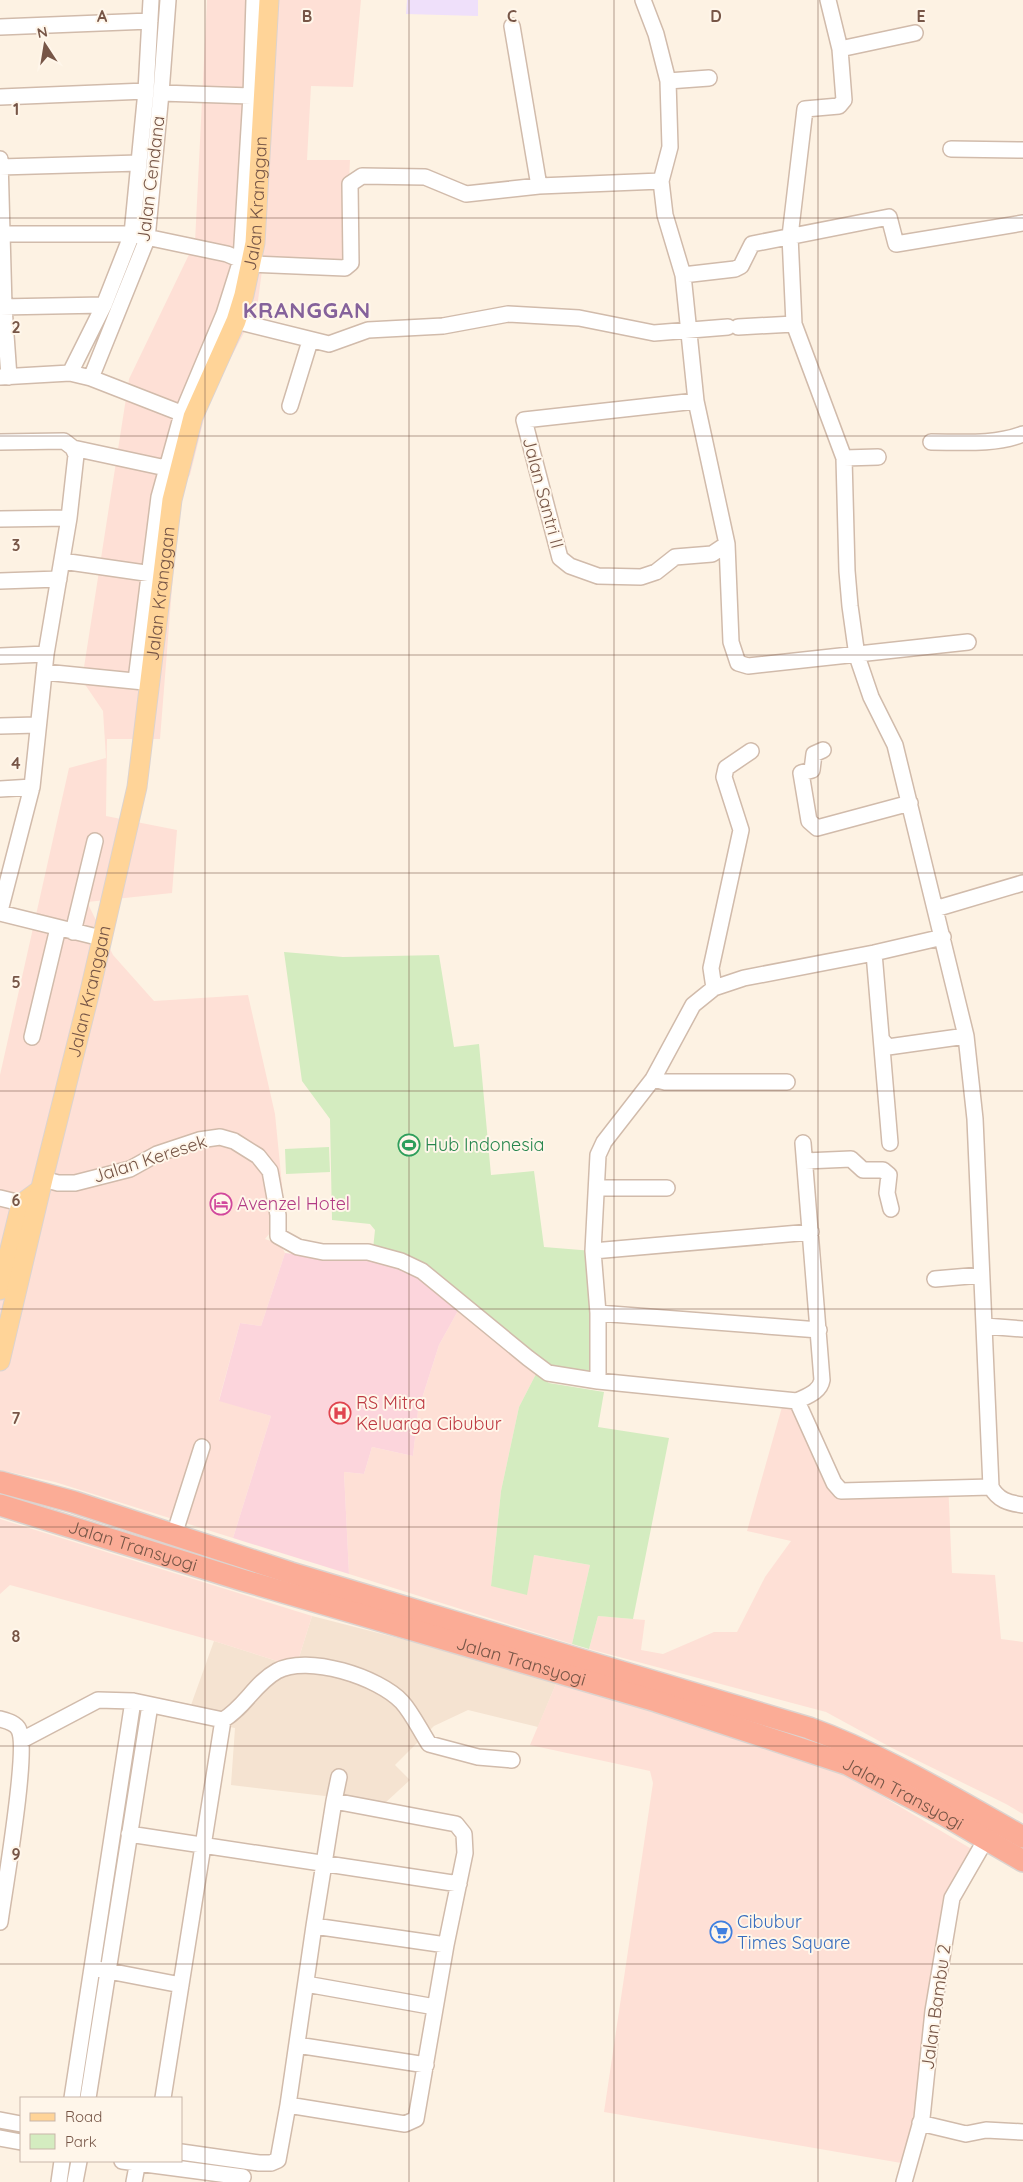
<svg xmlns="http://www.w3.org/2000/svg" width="1023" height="2182" viewBox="0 0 1023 2182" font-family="Quicksand,sans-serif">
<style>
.residential{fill:#f5e3d1}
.commercial{fill:#fee0d6}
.education{fill:#efe0fa}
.medical{fill:#fcd5dc}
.green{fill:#d4ecc0}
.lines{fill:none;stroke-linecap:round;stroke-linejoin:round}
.minor-casing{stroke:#d1bbab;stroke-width:18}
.major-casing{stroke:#dcd3cf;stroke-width:21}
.highway-casing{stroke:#dcd3cf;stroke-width:24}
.minor{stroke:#fff;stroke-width:15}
.major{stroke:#ffd498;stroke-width:19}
.highway{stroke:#fbac96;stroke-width:21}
.grid{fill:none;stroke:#775647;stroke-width:1;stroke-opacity:0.55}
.labels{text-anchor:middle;stroke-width:4;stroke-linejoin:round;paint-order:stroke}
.street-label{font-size:18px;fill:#775647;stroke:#fff6ea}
.leisure-label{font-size:18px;fill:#27864d;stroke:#fff6ea;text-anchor:start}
.hotel-label{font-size:18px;fill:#b23c85;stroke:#fff6ea;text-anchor:start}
.health-label{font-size:18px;fill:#be3a42;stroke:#fff6ea;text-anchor:start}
.shop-label{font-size:18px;fill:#366cbe;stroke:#fff6ea;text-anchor:start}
.district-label{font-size:22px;font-weight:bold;letter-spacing:1px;fill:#85629b;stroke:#fff6ea}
.grid-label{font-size:16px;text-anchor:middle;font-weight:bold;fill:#775647;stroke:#fff6ea;stroke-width:4;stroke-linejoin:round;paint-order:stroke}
</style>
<rect width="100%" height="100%" fill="#fdf2e3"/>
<!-- residential -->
<path class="residential" d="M 312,1616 L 558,1679 L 538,1727 L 468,1710 L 434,1726 L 395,1765 L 410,1780 L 385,1803 L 231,1785 L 235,1728 L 186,1719 L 214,1641 L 296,1667 Z"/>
<!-- commercial -->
<path class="commercial" d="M 207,0 L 361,0 L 353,87 L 311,86 L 307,160 L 350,160 L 345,269 L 263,263 L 257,308 L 209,399 L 190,475 L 180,488 L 160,739 L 107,739 L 106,816 L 177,830 L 172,893 L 87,902 L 113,955 L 154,1001 L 248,995 L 275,1114 L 285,1215 L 265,1239 L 280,1244 L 285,1253 L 261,1326 L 240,1323 L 219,1400 L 271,1416 L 233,1538 L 55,1482 L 0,1470 L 0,1075 L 69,768 L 106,758 L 103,711 L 82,680 L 129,379 L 195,242 Z
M 459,1309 L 536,1374 L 519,1407 L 501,1491 L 491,1586 L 534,1555 L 590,1565 L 572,1644 L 349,1574 L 344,1472 L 364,1474 L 372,1447 L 413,1456 L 418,1411 L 439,1345 Z
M 782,1407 L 804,1408 L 837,1483 L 948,1481 L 952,1573 L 995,1575 L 1001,1639 L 1023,1642 L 1023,1814 L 1006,1804 L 892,1748 L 826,1712 L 589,1649 L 598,1616 L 645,1620 L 641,1650 L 663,1654 L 714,1632 L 737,1632 L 765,1577 L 791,1541 L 747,1531 Z
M 0,1519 L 312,1616 L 296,1667 L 214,1641 L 10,1585 L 0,1594 Z
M 558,1679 L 814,1756 L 975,1851 L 943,1898 L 907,2164 L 604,2112 L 653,1783 L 650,1771 L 530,1745 Z"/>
<!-- education -->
<path class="education" d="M 407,0 L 478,0 L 478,16 L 406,14 Z"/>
<!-- medical -->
<path class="medical" d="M 285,1253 L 327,1258 L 343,1255 L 394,1264 L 422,1280 L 459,1309 L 439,1345 L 418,1411 L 413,1456 L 372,1447 L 364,1474 L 344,1472 L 349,1574 L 233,1538 L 271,1416 L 219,1401 L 240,1323 L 261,1326 Z"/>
<!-- green -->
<path class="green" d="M 284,952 L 343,957 L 439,955 L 454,1047 L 479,1044 L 491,1175 L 534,1171 L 544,1247 L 593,1251 L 593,1376 L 555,1370 L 543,1364 L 425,1265 L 373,1249 L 375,1230 L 370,1224 L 332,1220 L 330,1119 L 302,1081 Z
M 329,1147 L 330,1172 L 286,1174 L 285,1149 Z
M 536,1374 L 549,1383 L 604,1392 L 598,1427 L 669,1438 L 633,1619 L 598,1616 L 589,1649 L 572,1644 L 590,1565 L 534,1555 L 527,1595 L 491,1586 L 501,1491 L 519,1407 Z"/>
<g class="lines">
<!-- minor casing -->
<g class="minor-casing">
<path id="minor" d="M 643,0 L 656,34 L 668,81 L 670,147 L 661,181 L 665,215 L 683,275 L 696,401 L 727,544 L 731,642 L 738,663 L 748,666 L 968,642
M 828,0 L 840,49 L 844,100 L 839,106 L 805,109 L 790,236 L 794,324 L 844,458 L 847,571 L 850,606 L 857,656 L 871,697 L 895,745 L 966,1036 L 975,1119 L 991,1487 C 998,1500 1008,1503 1023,1505
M 512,26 L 539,186
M 0,27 L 150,21
M 840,49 L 915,33
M 668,81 L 709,78
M 161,93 L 251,96
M 0,97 L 146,91
M 951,149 L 1023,150
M 0,159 L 4,307 L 9,377
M 0,167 L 139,163
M 0,234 L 132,234 L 227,254 L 251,264 L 345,268 L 351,263 L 350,184 L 362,176 L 425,177 L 466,194 L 539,186 L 661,181
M 683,275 L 735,269 L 741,266 L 752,244 L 889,217 L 896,244 L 1023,223
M 0,307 L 104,305
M 236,321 L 329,344 L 368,330 L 443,326 L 508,314 L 579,318 L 654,333 L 728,327
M 738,327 L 794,324
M 70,373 L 104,305 L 132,234 L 146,91 L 151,0
M 0,377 L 70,373 L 91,378 L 191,417
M 91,378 L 147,239 L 161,93 L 168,0
M 696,401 L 524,420 L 560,558 L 570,566 L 598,576 L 641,577 L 656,572 L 675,557 L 712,554 L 727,544
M 290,406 L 310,341
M 0,442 L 64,441 L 73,448 L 76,455 L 69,518 L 46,654 L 32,787 L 0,911
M 931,442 C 961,442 995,445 1023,434
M 73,448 L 166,468
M 844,458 L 878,457
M 0,519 L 69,518
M 62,561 L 159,575
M 0,581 L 59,579
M 0,656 L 46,654
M 44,672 L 144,682
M 136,680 L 159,497 L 182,414 L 224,314 L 241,260 L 251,96 L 254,0
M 0,726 L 37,725
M 823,750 L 814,754 L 812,770 L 801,773 L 809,821 L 817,828 L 910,803
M 0,789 L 32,787
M 935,909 L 1023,883
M 0,913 L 101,938
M 73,932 L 95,841
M 874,953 L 890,1143
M 714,988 L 711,968 L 741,830 L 724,777 L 726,768 L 751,751
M 32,1037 L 58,928
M 882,1040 L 888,1047 L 966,1036
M 653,1079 L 665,1082 L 787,1082
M 805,1161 L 851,1159 L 863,1170 L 883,1170 L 889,1175 L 887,1193 L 891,1209
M 43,1179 L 58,1183 L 75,1183 L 130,1169 L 157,1154 L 199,1140 L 220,1137 L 234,1141 L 258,1156 L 270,1171 L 278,1215 L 278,1236 L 298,1247 L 323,1252 L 368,1252 L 401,1261 L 422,1271 L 528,1358 L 548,1373 L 598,1381 L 797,1401 C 807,1396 820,1392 822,1380 L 803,1143
M 597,1188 L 667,1188
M 0,1198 L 33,1206
M 593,1251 L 811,1232
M 935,1279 L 981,1275
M 598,1313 L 819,1330
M 985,1326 L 1023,1329
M 598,1381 L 598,1313 L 593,1251 L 598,1155 L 604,1142 L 653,1079 L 693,1005 L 714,988 L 744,978 L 874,953 L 943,937
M 797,1401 L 834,1483 L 841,1491 L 991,1487
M 174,1535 L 202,1447
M 0,1719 C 7,1721 16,1723 19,1730 C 29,1750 4,1892 0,1922
M 22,1740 L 98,1700 L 133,1701 L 223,1720 C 245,1707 255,1683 277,1671 C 307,1654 379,1677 402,1702 C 412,1713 420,1730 429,1744 L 478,1757 L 512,1760
M 334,1801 L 339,1777
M 129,1834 L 459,1884
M 314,1926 L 446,1945
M 98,1969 L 181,1985
M 306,1984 L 435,2007
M 297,2045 L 426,2065
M 72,2098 L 133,1701
M 88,2098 L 150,1705
M 163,2098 L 223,1720
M 0,2120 L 21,2124
M 920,2123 L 966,2134 L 986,2130 L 1023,2132
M 0,2138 L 21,2142
M 181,2152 L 259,2163 L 271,2163 L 278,2160 L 288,2105 L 314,1926 L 334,1801 L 456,1824 L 464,1834 L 465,1853 L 446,1945 L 416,2119 L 405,2124 L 288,2105
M 122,2161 L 243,2177
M 59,2182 L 62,2161
M 75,2182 L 79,2161
M 134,2182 L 138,2161
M 904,2182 L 922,2118 L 933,2011 L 952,1898 L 986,1839"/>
</g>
<!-- major casing -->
<g class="major-casing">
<g id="major">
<path d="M 0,1290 L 21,1204 L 40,1190"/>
<path id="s1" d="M 0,1361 L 43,1179 L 90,991 L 137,787 L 172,500 L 193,417 L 236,321 L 244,295 L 255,243 L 269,0"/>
</g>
</g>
<!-- highway casing -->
<g class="highway-casing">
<g id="highway">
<path d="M 0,1482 L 74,1502 L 291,1573 L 809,1728 C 884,1755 953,1798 1023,1837"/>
<path id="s2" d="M 0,1505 L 242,1580 L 656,1701 L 847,1764 L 944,1815 L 1023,1861"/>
</g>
</g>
<!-- minor -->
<use href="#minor" class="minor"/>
<!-- major -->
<use href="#major" class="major"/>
<!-- highway -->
<use href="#highway" class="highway"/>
</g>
<!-- grid -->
<path class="grid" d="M 205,0 L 205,2182M 409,0 L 409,2182M 614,0 L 614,2182M 818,0 L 818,2182M 0,218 L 1023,218M 0,436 L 1023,436M 0,655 L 1023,655M 0,873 L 1023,873M 0,1091 L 1023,1091M 0,1309 L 1023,1309M 0,1527 L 1023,1527M 0,1746 L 1023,1746M 0,1964 L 1023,1964"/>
<!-- icons -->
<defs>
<g id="stadium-ring" transform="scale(1.125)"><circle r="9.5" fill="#fff6ea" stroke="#2e9e5b" stroke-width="1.5"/><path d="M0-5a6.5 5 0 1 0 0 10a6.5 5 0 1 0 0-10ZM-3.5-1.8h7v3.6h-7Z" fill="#2e9e5b"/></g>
<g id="hotel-ring" transform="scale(1.125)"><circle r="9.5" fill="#fff6ea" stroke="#d1479c" stroke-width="1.5"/><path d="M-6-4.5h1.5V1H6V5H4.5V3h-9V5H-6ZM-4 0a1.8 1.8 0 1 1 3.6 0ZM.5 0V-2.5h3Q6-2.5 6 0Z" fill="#d1479c"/></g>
<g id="hospital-ring" transform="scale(1.125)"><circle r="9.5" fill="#fff6ea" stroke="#e0444e" stroke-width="1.5"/><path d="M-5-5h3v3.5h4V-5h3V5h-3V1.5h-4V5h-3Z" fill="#e0444e"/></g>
<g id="supermarket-ring" transform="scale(1.125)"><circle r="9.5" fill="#fff6ea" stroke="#3f7fe0" stroke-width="1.5"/><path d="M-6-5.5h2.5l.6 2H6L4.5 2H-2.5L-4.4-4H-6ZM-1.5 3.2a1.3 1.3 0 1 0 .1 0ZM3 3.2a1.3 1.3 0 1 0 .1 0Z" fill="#3f7fe0"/></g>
</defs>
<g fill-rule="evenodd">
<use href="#stadium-ring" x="409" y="1145"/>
<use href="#hotel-ring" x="221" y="1204"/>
<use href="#hospital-ring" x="340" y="1413"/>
<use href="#supermarket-ring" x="721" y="1932"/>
</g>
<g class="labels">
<!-- street labels -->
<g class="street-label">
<text transform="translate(151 179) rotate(-83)" y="6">Jalan Cendana</text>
<text dy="6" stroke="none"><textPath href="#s1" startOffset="1190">Jalan Kranggan</textPath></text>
<text transform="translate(543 493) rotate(75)" y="6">Jalan Santri II</text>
<text dy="6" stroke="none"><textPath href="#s1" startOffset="785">Jalan Kranggan</textPath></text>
<text dy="6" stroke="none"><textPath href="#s1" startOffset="380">Jalan Kranggan</textPath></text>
<text transform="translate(150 1159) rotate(-18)" y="6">Jalan Keresek</text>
<text dy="6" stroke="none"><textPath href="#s2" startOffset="139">Jalan Transyogi</textPath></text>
<text dy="6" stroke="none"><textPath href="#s2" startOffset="544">Jalan Transyogi</textPath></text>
<text dy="6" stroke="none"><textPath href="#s2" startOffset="949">Jalan Transyogi</textPath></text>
<text transform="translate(936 2007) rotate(-82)" y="6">Jalan Bambu 2</text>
</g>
<!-- leisure labels -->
<g class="leisure-label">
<text x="425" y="1151">Hub Indonesia</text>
</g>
<!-- hotel labels -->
<g class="hotel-label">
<text x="237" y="1210">Avenzel Hotel</text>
</g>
<!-- health labels -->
<g class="health-label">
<text x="356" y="1409">RS Mitra<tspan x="356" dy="21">Keluarga Cibubur</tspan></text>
</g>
<!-- shop labels -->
<g class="shop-label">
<text x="737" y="1928">Cibubur<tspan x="737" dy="21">Times Square</tspan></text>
</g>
<!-- district labels -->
<g class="district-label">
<text x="307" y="318">KRANGGAN</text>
</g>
</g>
<g class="grid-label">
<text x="102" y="22">A</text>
<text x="307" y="22">B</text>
<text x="512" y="22">C</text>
<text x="716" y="22">D</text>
<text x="921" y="22">E</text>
<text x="16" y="115">1</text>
<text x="16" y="333">2</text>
<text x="16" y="551">3</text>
<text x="16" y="769">4</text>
<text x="16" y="988">5</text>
<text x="16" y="1206">6</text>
<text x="16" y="1424">7</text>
<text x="16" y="1642">8</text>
<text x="16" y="1860">9</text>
</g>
<!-- legend -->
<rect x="20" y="2097" width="162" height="65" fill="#fff6ea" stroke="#c9b6a9"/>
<rect x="30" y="2113" width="25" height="8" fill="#ffd498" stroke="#c9b6a9"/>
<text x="65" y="2122" font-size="15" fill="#775647">Road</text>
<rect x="30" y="2134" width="25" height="15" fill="#d4ecc0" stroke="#c9b6a9"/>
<text x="65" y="2147" font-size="15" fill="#775647">Park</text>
<!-- north arrow -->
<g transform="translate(45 45) rotate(348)" stroke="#fff6ea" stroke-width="4" paint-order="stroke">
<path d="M0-4L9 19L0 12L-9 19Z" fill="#775647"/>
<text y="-8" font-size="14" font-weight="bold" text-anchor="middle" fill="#775647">N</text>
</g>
</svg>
